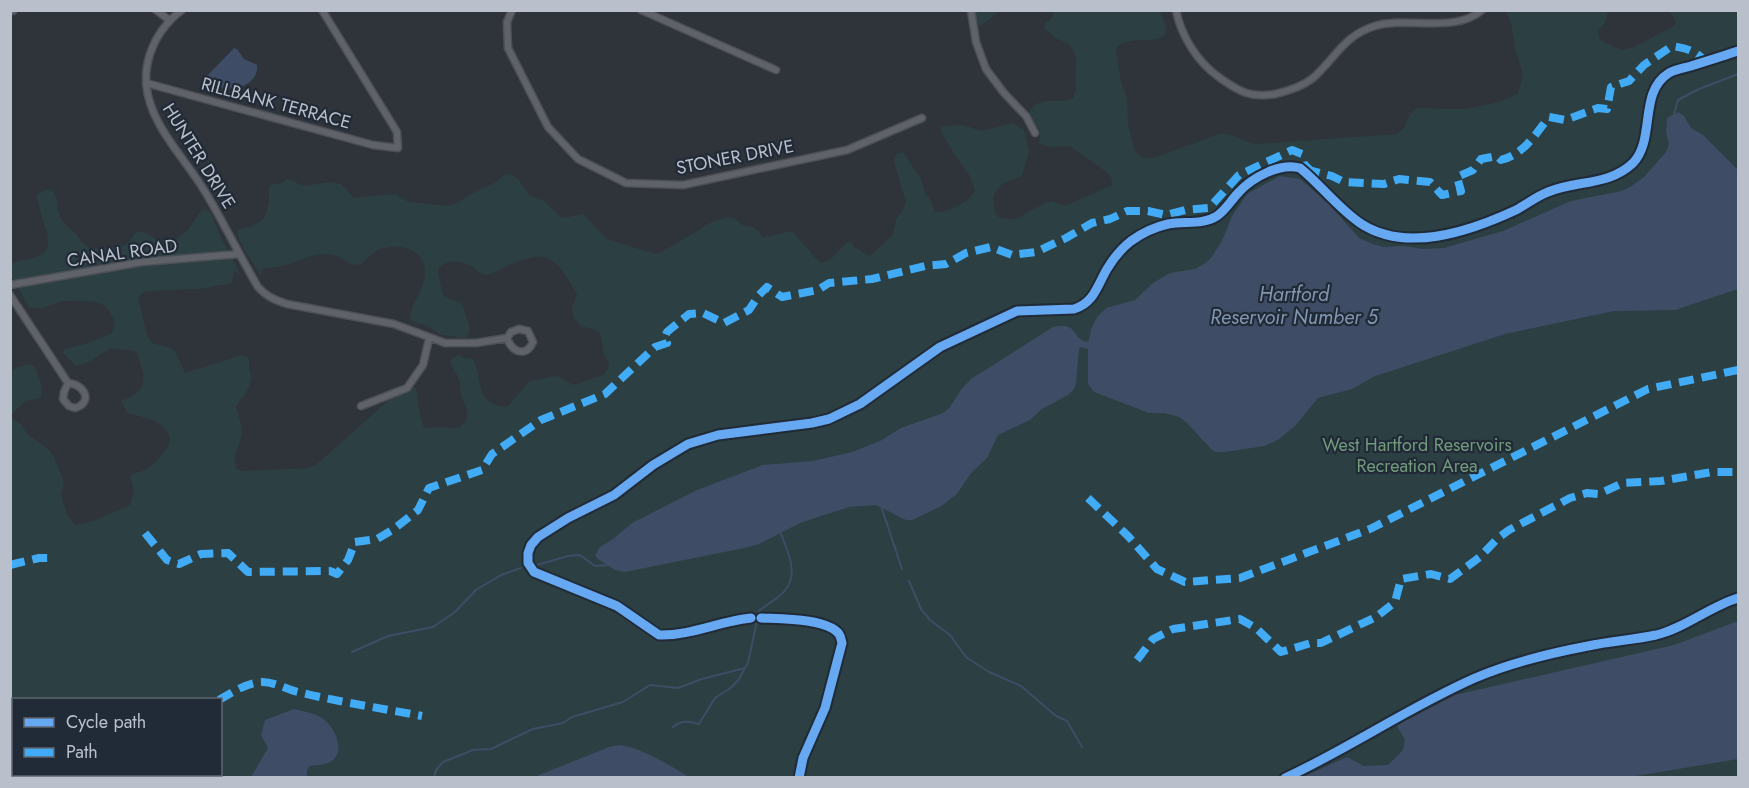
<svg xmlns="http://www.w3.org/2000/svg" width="1749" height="788" viewBox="0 0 1749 788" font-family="Jost,sans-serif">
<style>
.green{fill:#2c3f42;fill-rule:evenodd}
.water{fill:#3e4d65}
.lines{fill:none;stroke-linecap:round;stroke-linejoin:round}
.stream{stroke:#3e4d65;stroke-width:2}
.minor-casing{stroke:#4d5056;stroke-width:9}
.minor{stroke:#5f6269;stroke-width:6}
.quiet{stroke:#42abf6;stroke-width:8;stroke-dasharray:15 8;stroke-linecap:butt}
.cycleway-casing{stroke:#212a37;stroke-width:13}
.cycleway{stroke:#66a8f1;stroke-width:9}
.labels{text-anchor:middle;stroke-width:4.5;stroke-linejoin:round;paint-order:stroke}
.street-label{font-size:18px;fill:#bac0cb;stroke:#212a37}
.park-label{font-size:18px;fill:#729b7c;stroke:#212a37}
.water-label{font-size:20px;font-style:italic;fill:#8396b1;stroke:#212a37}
</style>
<rect width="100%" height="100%" fill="#2f343b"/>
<!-- green -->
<path class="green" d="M 975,11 L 975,10 L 999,11 C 994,15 984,25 978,26 Z
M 1055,11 L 1160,11 L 1166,26 L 1165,35 C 1152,45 1130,35 1117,47 L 1116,52 L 1121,81 L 1127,99 L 1128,124 L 1134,148 L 1136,152 L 1144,158 L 1154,158 L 1222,133 C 1235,135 1243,142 1255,144 L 1397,134 L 1404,128 L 1410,114 L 1418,108 L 1465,109 L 1499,102 L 1518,94 L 1523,74 L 1515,49 L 1511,23 L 1506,11 L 1607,11 L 1606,21 L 1598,31 L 1600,40 L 1621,50 L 1634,47 L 1674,26 L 1676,21 L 1669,11 L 1738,11 L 1738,777 L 11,777 L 11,371 C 18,366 25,363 34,366 C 38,375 45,388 40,398 L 25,401 L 11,415 L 13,419 L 22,425 L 27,434 L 47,448 L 53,455 L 64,482 L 61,496 L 63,501 L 67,514 L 75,525 L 91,522 L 130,505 L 134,491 L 130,476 C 135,471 142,473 148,468 C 157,462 167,451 170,441 C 169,420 144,418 128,413 L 121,402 L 123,400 C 139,395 147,386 142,369 C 140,362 139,357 135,351 L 110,348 L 91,361 L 76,366 L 63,353 L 65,349 L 89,343 L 112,333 L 115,322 C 106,301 98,301 78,301 C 71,301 65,300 58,302 C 48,306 41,310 31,307 L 31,310 L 11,276 L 11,264 C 21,259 33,260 42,254 C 54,246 46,230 43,220 C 40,212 40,205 36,197 L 39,193 L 48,189 C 60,194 56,204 59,214 C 62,223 68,227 74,232 C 78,235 79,240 83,243 C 93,253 112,247 125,245 L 129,243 L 134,234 L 138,231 C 151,233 154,242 170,244 L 187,231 L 202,210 L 207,210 L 211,213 L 221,238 L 241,275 L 234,271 L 232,282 L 228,284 L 198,289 L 146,291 L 138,297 L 139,302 L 147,335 L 152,343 L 171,348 L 175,351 L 185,373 L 239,356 C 249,355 250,358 249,367 C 249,370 251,373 251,377 C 250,390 242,397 236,407 C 238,415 242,424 242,431 C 242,446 230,452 237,469 L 242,471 L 307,468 L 316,465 L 390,399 L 412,386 L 416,388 C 419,402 418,415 424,427 C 430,429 433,427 439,427 C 447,427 451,430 460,427 C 472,417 467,410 462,398 C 460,392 461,385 459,379 C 456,372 452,368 450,361 L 454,357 L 459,355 L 463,358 L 473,359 C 484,381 473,404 507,407 L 530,381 L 555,376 L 560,377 L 573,385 L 603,375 L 608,369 L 609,363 L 604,354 L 600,333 L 596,330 L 581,326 L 574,318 L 572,308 L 577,294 C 569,281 560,261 543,257 C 532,255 513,263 503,268 C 498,270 492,275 486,275 C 480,275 476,268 471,266 C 460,260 445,259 438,269 L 442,293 L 445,297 L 459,302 L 463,306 L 470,329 L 466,338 L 441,335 L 428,326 L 414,322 L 410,318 C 411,302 424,291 425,274 C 426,247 398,242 378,250 C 369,254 365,265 355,265 C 348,264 341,257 334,255 C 310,251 301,262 281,266 C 274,268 268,267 262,269 L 261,276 C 255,264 236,243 238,229 L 250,227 L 264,219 L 269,203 L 269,185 L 282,183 L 288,179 L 304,186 L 331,182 L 341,184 L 354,198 L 395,194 L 409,202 L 448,206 L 453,205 L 479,190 L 493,184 L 505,175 L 511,174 L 519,180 L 530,196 L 544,201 L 562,218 L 583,214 L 607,239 L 655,254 L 660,253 L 712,222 L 729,217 L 734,218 L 742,225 L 752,227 L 759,231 L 762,238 L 792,231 L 820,263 C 835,262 838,246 851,241 L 854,247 L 870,256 L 893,235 L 896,219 L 903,210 L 906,202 L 894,162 L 896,154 L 903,152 L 921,179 L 925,193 L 931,201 L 935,212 C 947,213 971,202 975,190 C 973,185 971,177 967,172 C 961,164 940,134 940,126 L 963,125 L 981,131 L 1013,123 L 1024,130 L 1029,151 L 1022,176 L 1002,184 L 993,196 L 995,213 L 1000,218 L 1016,219 L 1045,203 L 1052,201 L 1065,206 L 1112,185 C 1112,182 1112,178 1110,175 C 1108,172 1074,149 1069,146 L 1052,147 L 1039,144 C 1040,140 1041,134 1039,130 C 1036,121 1023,114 1035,105 C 1047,97 1061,104 1073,98 L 1076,90 L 1075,74 L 1077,60 L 1070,45 L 1053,36 L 1044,28 L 1045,23 L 1051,19 ZM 14,700 L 220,700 L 220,774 L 14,774 Z"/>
<!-- water -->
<path class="water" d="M 234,48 L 237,49 L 244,59 L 257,65 C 260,90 217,97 207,76 Z
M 1678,112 L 1684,116 L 1691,128 L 1703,135 L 1738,170 L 1738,289 L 1675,310 L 1614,311 L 1505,334 L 1391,371 L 1375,376 L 1352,389 L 1318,398 L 1295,426 L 1279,439 L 1265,446 L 1225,452 L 1215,452 L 1211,449 L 1187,423 L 1179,417 L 1164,413 L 1149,413 L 1094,392 L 1088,384 L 1088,349 L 1081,347 L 1079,349 L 1076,383 L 1074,389 L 1068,395 L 1042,409 L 1030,420 L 998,435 L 987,458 L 971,473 L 957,494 L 940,507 L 912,520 L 906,520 L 876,505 L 849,507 L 800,523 L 759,544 L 744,548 L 625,572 L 615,570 L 598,559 L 595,555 L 600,547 L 613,539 L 632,523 L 697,490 L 763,465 L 813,461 L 852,452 L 880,441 L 901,428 L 943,413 L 950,407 L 961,390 L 971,379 L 1053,327 C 1079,321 1070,338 1087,342 L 1089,340 L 1091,329 L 1097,317 L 1106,308 L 1135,300 L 1153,283 L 1170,273 L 1195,269 L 1204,264 L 1211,258 L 1222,241 L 1232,216 L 1247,194 L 1280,176 L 1300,179 L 1328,203 L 1359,238 L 1373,244 L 1383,247 L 1403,246 L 1423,249 L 1444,248 L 1503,231 L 1571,201 L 1622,191 L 1632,186 L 1644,177 L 1666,152 L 1669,144 L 1666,132 L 1667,118 Z
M 1738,621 L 1738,759 L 1630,777 L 1303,777 L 1347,757 L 1364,766 L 1388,765 L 1403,750 L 1405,740 L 1397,726 L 1401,723 L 1455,695 L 1674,645 Z
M 294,709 C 303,711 314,713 322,718 C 333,725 346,749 333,760 C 326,766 319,764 310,766 L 307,770 L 307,777 L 251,777 L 268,748 L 261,735 L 265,720 Z
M 619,745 C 641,747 671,766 689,777 L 534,777 L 609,747 Z"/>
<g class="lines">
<!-- stream -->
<path class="stream" d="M 1674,114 L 1678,100 L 1699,89 L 1738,74
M 881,506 L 902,569
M 537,565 L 568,556 L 580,555 L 595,566 L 610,565
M 909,581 L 921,609 L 930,620 L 950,635 L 966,657 L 989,672 L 1021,686 L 1056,716 L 1067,721 L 1082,747
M 352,652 L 388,636 L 433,627 L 455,612 L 476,590 L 501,575 L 521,568
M 673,727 C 681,720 689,721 699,724 L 715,698 L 732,687 L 739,679 L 745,668
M 434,778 L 436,770 L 443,762 L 473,750 L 491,749 L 533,729 L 563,723 L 572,717 L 623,702 L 650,685 L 678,688 L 702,679 L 745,668 L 748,663 L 759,611 C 765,606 772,602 778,597 C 802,579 789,554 780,532"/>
<!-- minor casing -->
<g class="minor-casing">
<path id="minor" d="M 156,10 L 169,20
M 182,10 C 166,22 156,36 150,54 C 132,108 179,149 204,190 C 223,221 239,255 258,287 C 267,297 275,300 287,304 L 394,324 L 445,343 L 476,343 L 507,338 L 511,332 L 519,329 L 528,331 L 533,342 C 526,358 512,352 507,338
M 512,10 L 507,22 L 508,48 L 548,127 L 578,159 L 626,183 L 683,185 L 847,150 L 922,118
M 641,10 L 776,70
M 971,10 L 976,42 L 986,69 L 1004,93 L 1026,116 L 1035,133
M 1176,10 C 1181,36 1198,63 1220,78 C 1240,92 1250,98 1275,94 C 1288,91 1302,87 1313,78 C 1335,59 1344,35 1375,26 C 1408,16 1455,34 1482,10
M 13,11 L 14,10
M 146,83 L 373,145 L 398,148 L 397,132 L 322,10
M 10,285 L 142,262 L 239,254
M 10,295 L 68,383 C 84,384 94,402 75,408 L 69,406 L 63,399 L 64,392 L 68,383
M 361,406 L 407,388 L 423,365 L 429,339"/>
</g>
<!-- minor -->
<use href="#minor" class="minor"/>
<!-- quiet -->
<path class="quiet" d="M 1305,169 L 1332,176 L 1344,182 L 1384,184 L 1399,179 L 1430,182 L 1442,195 L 1461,191 L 1457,177 L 1473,170 L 1481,159 L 1497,156 L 1501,160 C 1524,154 1535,135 1549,117 L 1565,120 L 1598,108 L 1607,109 L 1611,87 L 1629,81 L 1644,65 L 1672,46 C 1686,48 1696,51 1705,61
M 1088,498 L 1128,536 L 1157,569 L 1185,582 L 1240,578 L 1370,529 L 1648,389 L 1738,370
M 145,533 L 167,560 L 179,564 L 201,554 L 228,553 L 248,572 L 330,571 L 337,574 L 348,560 L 355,542 L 377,539 L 394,529 L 418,510 L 429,488 L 482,470 L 492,454 L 541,420 L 605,394 L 655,347 L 667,343 L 665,337 L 667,332 L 689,314 L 703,313 L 724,323 L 749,310 L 759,295 L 767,287 L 782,297 L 818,290 L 829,283 L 872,279 L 925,266 L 946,264 L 966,253 L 991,247 L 1012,255 L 1036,252 L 1066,238 L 1092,223 L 1110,219 L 1127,211 L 1148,211 L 1166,215 L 1185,210 L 1209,208 L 1239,175 L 1292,150 L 1302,154 L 1304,164 L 1310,170
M 10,565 L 39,558 L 48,558
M 1137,660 L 1153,639 L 1173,629 L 1240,619 L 1256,628 L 1281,652 L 1311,643 L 1321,643 L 1376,617 L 1395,602 L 1401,579 L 1431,574 L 1450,579 L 1480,557 L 1498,538 L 1509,530 L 1570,498 L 1587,493 L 1599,494 L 1623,483 L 1661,481 L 1712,472 L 1738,472
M 219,700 C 231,693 248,682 262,682 C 275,682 285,689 298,692 C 339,702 380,708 422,716
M 10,772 L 14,769"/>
<!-- cycleway casing -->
<g class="cycleway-casing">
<path id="cycleway" d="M 751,618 C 720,621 690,636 659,635 L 617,606 L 534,572 L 528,563 L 528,553 L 531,545 L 538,537 L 568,518 L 614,495 L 653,465 L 688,444 L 718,435 L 812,423 L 829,419 L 860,404 L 940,347 L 1017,311 L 1074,309 C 1094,303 1097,286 1107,269 C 1113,259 1122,248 1131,241 C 1142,233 1155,227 1168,224 C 1185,221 1203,225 1217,216 C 1226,210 1232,199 1239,192 C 1252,178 1280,162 1300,168 C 1321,185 1338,208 1360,223 C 1406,254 1471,231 1516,210 C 1527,204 1537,196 1548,192 C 1576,180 1609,186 1633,163 C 1656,139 1638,92 1669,73 C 1675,69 1684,68 1691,66 C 1707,61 1723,56 1738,51
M 761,618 C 779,619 827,618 839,634 C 841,637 841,640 842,643 L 825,708 L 803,758 L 799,778
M 1285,778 C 1350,748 1409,707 1475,678 C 1510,663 1551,653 1588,646 C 1611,641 1633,640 1656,635 C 1685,628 1709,607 1738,598"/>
</g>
<!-- cycleway -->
<use href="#cycleway" class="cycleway"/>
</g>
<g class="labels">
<!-- street labels -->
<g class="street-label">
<text transform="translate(276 103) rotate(15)" y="6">RILLBANK TERRACE</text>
<text transform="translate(199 156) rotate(58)" y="6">HUNTER DRIVE</text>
<text transform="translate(735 157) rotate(-11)" y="6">STONER DRIVE</text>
<text transform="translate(122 253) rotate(-8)" y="6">CANAL ROAD</text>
</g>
<!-- park labels -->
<g class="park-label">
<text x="1417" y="451">West Hartford Reservoirs<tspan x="1417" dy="21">Recreation Area</tspan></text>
</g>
<!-- water labels -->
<g class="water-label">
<text x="1294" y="301">Hartford<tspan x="1294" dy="23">Reservoir Number 5</tspan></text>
</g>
</g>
<!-- border -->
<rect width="1749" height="788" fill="none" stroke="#bac0cb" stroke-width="24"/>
<!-- legend -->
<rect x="12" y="698" width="210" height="78" fill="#212a37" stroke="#5e6672" stroke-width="1.5"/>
<rect x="24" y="718" width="30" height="9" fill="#66a8f1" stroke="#5e6672" stroke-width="1.5"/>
<text x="66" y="728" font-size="18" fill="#bac0cb">Cycle path</text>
<rect x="24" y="748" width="30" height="9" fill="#42abf6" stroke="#5e6672" stroke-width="1.5"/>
<text x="66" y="758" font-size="18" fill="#bac0cb">Path</text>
</svg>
